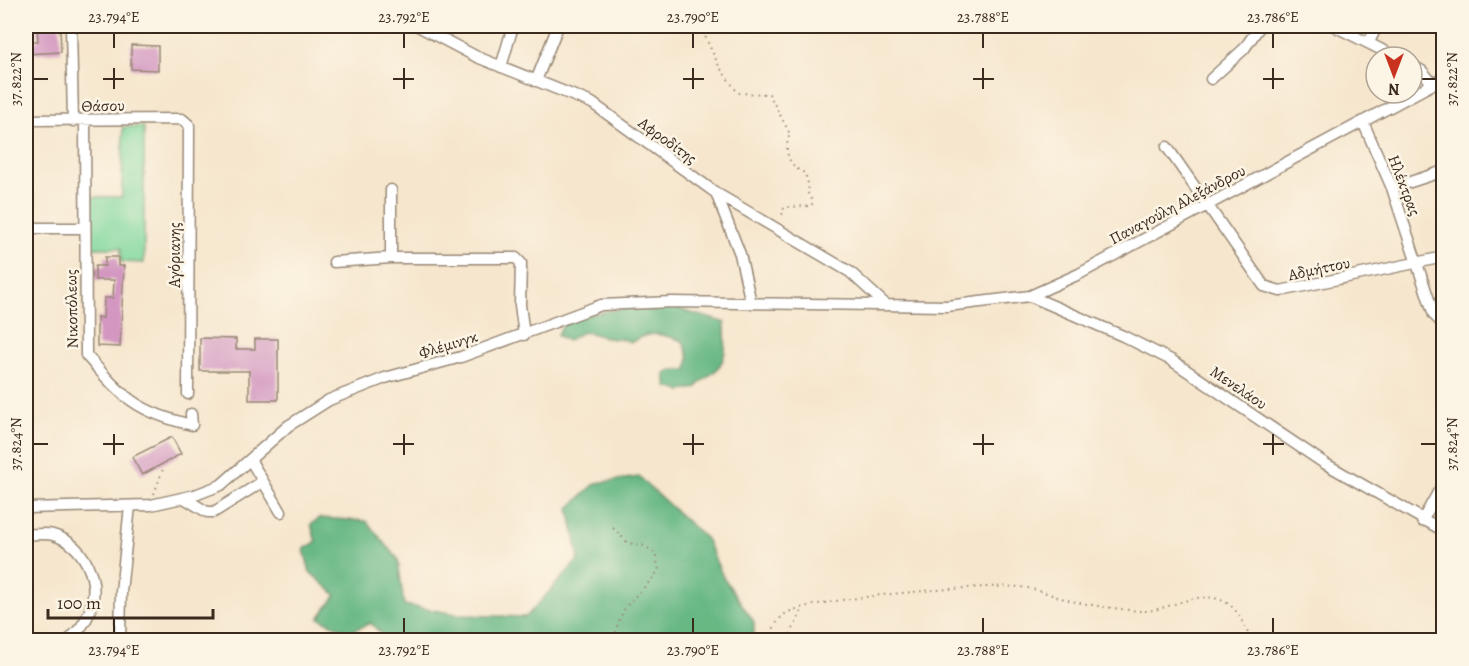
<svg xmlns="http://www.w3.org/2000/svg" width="1469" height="666" viewBox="0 0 1469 666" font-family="Alegreya,serif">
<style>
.green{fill:#7fd79c;stroke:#5d805d;stroke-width:1.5}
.forest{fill:#67b884;stroke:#517151;stroke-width:1.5}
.building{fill:#d397c1}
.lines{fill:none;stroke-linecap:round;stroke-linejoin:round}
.minor-casing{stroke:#988876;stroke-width:13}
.path{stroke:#988876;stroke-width:2;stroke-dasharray:1.5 4.5;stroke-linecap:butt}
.minor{stroke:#fff;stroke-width:10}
.ticks{fill:none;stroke:#3b2a1e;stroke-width:2}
.labels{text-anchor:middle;stroke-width:5;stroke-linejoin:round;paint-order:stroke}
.street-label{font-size:16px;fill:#3b2a1e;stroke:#fcf5e5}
.neatline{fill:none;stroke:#3b2a1e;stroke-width:2}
.ticks-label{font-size:15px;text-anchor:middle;fill:#3b2a1e}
</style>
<rect width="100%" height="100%" fill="#fcf5e5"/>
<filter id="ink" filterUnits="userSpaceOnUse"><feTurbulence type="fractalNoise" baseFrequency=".0167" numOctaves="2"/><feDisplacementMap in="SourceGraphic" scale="12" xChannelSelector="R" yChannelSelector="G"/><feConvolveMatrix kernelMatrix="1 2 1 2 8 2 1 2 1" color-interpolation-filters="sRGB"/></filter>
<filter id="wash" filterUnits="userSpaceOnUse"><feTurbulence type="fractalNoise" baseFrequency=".008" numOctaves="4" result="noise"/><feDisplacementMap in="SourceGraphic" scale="24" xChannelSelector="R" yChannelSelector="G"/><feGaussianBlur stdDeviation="1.35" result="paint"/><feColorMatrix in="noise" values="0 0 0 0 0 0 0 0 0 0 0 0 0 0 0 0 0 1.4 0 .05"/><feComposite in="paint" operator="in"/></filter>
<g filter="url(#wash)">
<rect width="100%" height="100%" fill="#f6e6cd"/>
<!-- green -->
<path class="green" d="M 123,127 L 144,127 L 144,263 L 121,262 L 121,248 L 88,248 L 88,197 L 122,197 Z"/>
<!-- forest -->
<path class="forest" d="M 670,304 C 687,315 706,315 725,323 C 725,341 729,359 714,372 C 707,378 701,380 696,388 L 681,391 L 667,387 L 665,375 L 672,370 L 687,370 L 689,357 L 683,341 C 663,335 650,329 632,342 C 622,338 613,340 604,337 C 586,332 584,328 568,341 L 557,335 L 565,322 L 580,316 L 644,305 L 652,311 Z
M 639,477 L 706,539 L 723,577 L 754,622 L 754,640 L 387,640 L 371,623 L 349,632 L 319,618 L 336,595 L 310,572 L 304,549 L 316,542 L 311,524 L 320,518 L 366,521 L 398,559 L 404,605 L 462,615 L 526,617 L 579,559 L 569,508 L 596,483 Z"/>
<g id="blocks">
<!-- building -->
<path class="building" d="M 37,26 L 60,26 L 61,52 L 26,54 L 26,41 L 38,41 Z
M 131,45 L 158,46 L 158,70 L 131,69 Z
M 105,257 L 118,257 L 118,266 L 124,266 L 120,347 L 97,346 L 97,317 L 103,318 L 104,298 L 113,298 L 114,280 L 95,280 L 95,266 L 105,266 Z
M 200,338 L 236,339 L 236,349 L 255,349 L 255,339 L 278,339 L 278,400 L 249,400 L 249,371 L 200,371 Z
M 172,437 L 181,454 L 142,475 L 132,457 Z"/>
</g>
</g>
<g filter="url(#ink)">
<use href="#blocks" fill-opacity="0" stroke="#988876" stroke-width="1.5"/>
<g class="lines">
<!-- minor casing -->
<g class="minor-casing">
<path id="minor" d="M 71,26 L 73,121
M 418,26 L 477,57 L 592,103 L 716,193 L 850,272 L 886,305
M 1334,26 L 1396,57
M 1369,42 L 1377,26
M 1412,65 L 1422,71 L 1433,84
M 501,67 L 513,26
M 1211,79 L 1244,49 L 1260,26
M 536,81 L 558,26
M 26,120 L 182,119 L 189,125 L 188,394
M 85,121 L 86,355 C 123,397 136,412 192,425 L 191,414
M 1363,122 L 1392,188 L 1434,315 L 1444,325
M 1167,147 L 1264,286 L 1280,291 L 1444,257
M 1392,188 L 1444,171
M 391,190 L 391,258
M 716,193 L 740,254 L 751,303
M 26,228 L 85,228
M 334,262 L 391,258 L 516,258 L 521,263 L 520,305 L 524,335
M 1030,296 L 1123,336 L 1171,360 L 1324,463 L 1444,531
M 251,461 L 281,512
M 184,498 L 207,512 L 214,512 L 262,482
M 26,508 L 151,505 L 195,495 L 221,485 L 288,426 L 329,400 L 385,378 L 461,357 L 601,305 L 672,302 L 947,306 L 1030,296 L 1079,274 L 1444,78
M 1422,521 L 1444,482
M 26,534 C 34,535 45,533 53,535 C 84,544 101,580 90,610 C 86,623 78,631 69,640
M 120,640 L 121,592 L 130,506"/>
</g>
<!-- path -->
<path class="path" d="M 700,26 L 720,68 L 738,93 L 769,94 L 790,134 C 783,149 788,167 805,173 L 809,187 L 807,192 L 813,202 L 811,206 L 786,207 L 782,210 L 783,219
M 154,494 L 163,469
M 613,528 L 628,543 L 645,546 L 655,553 L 659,570 C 637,600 621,599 614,640
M 770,640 C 771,631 777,620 785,614 C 807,598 986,584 1019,587 C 1038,588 1057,598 1076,602 C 1096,606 1118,609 1139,611 C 1168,613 1198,586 1227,603 C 1239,610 1245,628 1251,640
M 788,640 L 803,608"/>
<!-- minor -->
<use href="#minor" class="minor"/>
</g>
</g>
<!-- ticks -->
<path class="ticks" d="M 114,33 L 114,48M 404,33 L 404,48M 693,33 L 693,48M 983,33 L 983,48M 1273,33 L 1273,48M 114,68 L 114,89M 404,68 L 404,89M 693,68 L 693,89M 983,68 L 983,89M 1273,68 L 1273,89M 33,79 L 48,79M 103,79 L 124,79M 393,79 L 414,79M 683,79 L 704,79M 973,79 L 994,79M 1263,79 L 1284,79M 1421,79 L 1436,79M 114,434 L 114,455M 404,434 L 404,455M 693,434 L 693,455M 983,434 L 983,455M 1273,434 L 1273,455M 33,444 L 48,444M 103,444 L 124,444M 393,444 L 414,444M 683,444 L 704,444M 973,444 L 994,444M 1263,444 L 1284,444M 1421,444 L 1436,444M 114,618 L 114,633M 404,618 L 404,633M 693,618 L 693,633M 983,618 L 983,633M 1273,618 L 1273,633"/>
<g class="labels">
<!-- street labels -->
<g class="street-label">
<text transform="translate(103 105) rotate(-1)" y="6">Θάσου</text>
<text transform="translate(668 140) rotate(36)" y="6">Αφροδίτης</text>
<text transform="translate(1405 185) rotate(69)" y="6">Ηλέκτρας</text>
<text transform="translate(1177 204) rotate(-28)" y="6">Παναγούλη Αλεξάνδρου</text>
<text transform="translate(174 255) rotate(-90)" y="6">Αγόριανης</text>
<text transform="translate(1319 268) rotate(-12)" y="6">Αδμήττου</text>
<text transform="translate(71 309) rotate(-91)" y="6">Νικοπόλεως</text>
<text transform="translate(448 344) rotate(-17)" y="6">Φλέμινγκ</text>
<text transform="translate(1239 387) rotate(34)" y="6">Μενελάου</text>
</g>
</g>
<!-- margin -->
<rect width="1469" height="666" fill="none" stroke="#fcf5e5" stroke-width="66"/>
<!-- north arrow -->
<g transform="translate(1394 75) rotate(180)"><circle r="28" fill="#fcf5e5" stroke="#afa495" stroke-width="1.5"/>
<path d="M0-4.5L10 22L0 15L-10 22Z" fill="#c8321e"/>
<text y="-9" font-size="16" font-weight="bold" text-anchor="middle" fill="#3b2a1e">N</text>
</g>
<!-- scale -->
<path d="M48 609v9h165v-9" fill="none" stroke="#3b2a1e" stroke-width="3"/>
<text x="57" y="609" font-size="18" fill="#3b2a1e" stroke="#fcf5e5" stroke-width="4.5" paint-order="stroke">100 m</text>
<rect x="33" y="33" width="1403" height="600" class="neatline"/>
<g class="ticks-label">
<text x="114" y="22">23.794°E</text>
<text x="404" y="22">23.792°E</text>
<text x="693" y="22">23.790°E</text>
<text x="983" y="22">23.788°E</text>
<text x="1273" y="22">23.786°E</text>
<text transform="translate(1452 79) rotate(-90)" y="5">37.822°N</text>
<text transform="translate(16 79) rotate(-90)" y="5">37.822°N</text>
<text transform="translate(1452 444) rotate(-90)" y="5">37.824°N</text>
<text transform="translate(16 444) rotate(-90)" y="5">37.824°N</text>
<text x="114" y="655">23.794°E</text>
<text x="404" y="655">23.792°E</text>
<text x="693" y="655">23.790°E</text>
<text x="983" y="655">23.788°E</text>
<text x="1273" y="655">23.786°E</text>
</g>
</svg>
